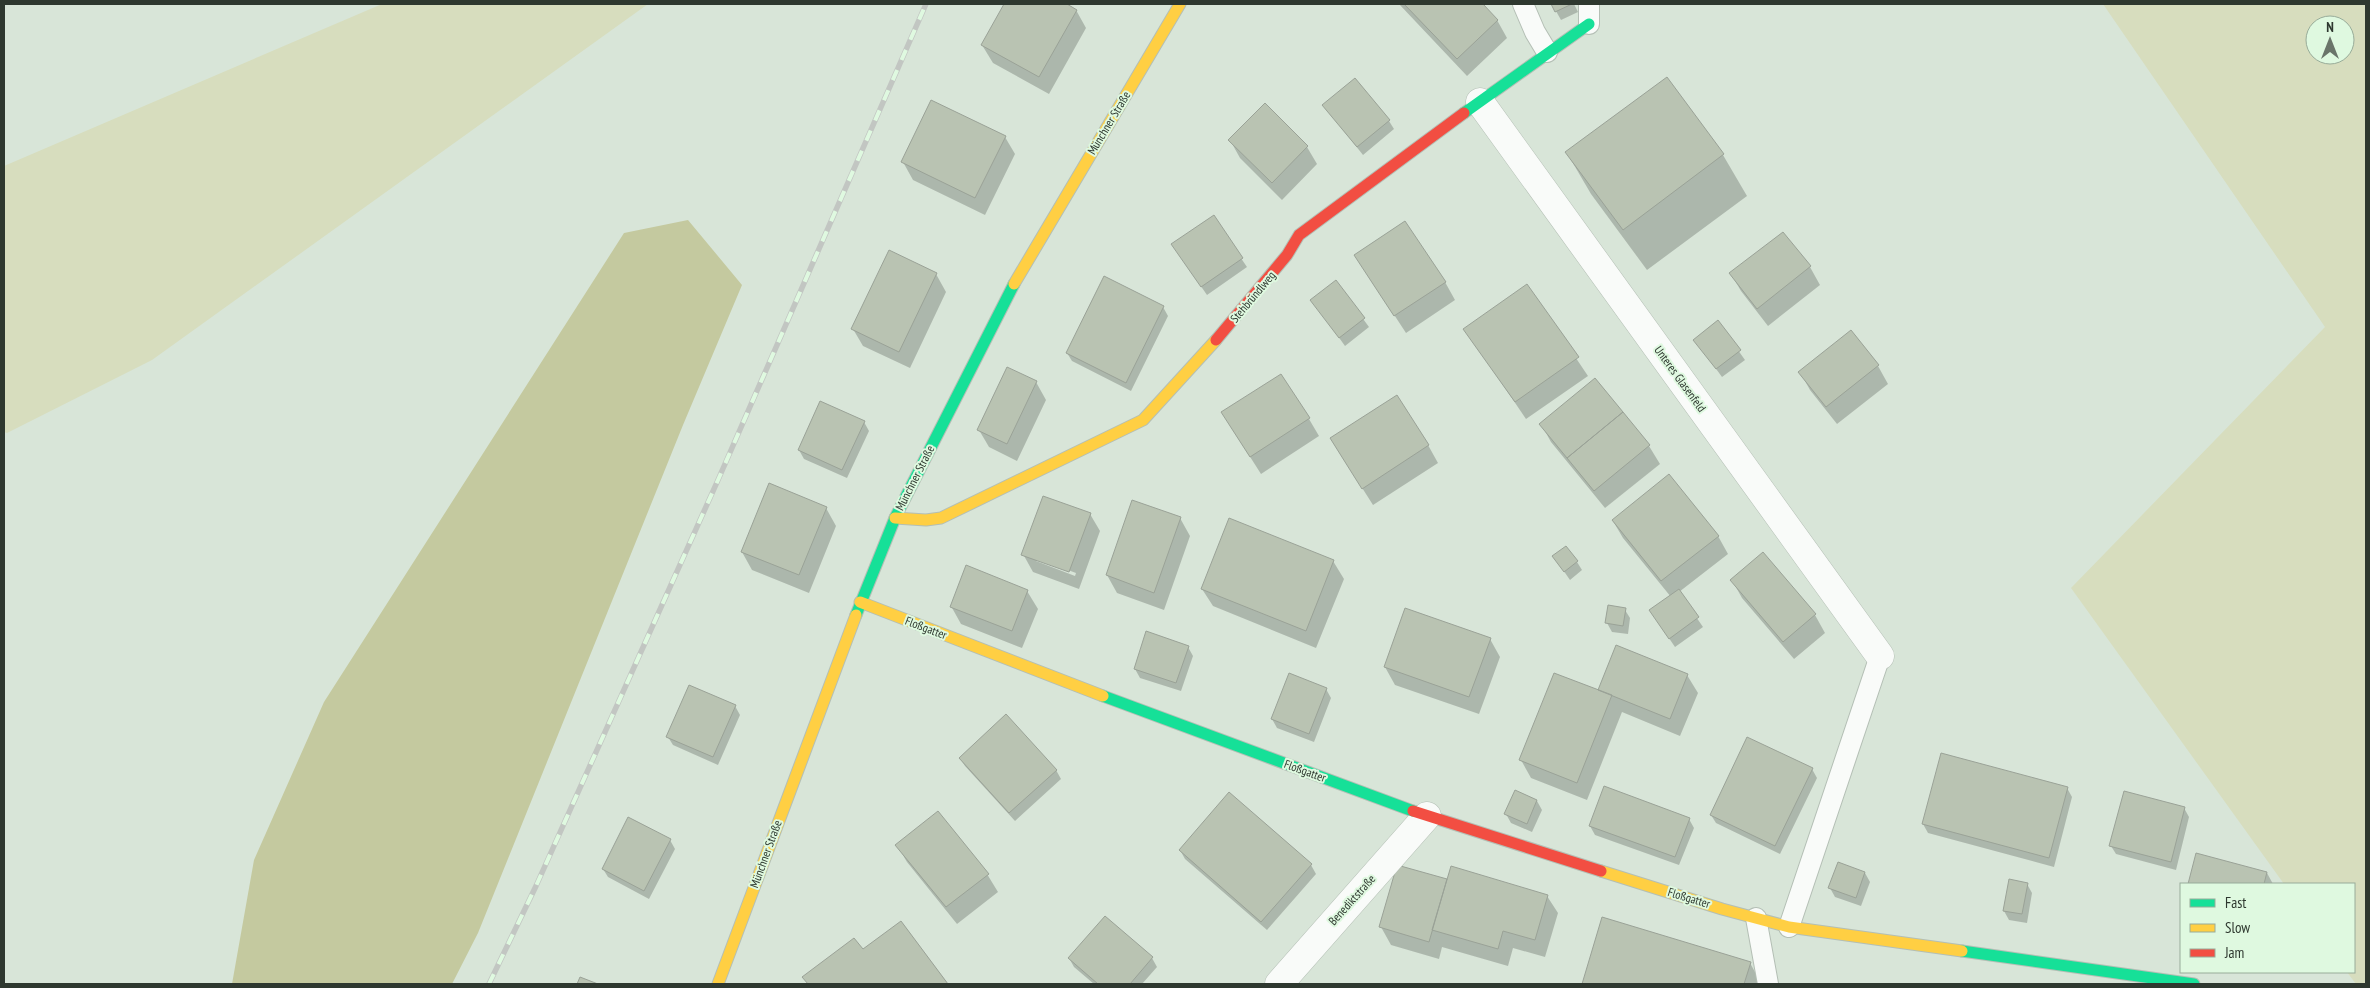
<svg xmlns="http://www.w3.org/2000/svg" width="2370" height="988" viewBox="0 0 2370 988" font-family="'PT Sans Narrow',sans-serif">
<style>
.green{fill:#d7ddbe;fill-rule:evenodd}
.forest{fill:#c4c99f}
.shadow{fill:#0003;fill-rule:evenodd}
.building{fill:#b9c3b2;stroke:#9aa297}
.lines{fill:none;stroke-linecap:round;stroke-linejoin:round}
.lane-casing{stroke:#b4bfb5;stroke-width:22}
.street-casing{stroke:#b4bfb5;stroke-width:29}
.fast-casing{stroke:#b4bfb5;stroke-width:13}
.slow-casing{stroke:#b4bfb5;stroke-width:13}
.jam-casing{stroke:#b4bfb5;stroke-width:13}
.lane{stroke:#f9fbf9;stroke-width:20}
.street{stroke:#f9fbf9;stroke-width:28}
.fast{stroke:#16e098;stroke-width:11}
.slow{stroke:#ffcf43;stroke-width:11}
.jam{stroke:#f24e42;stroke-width:11}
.rail-casing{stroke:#c2c6c2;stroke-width:5.5}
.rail{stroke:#dff9e0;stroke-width:4;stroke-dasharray:11;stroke-linecap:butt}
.labels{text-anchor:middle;stroke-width:4;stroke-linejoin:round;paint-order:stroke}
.street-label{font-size:12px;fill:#2e382f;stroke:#dff9e0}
</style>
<rect width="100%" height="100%" fill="#d8e5d8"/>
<!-- green -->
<path class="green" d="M 382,4 L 648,4 L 152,360 L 7,433 L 4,432 L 4,166 Z
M 2103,4 L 2366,4 L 2366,984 L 2356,984 L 2347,972 L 2354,972 L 2354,884 L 2284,884 L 2071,588 L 2325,327 ZM 2315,25 L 2345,25 L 2345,55 L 2315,55 Z"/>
<!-- forest -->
<path class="forest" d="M 688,220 L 742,285 L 683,425 L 478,933 L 452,984 L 232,984 L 254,860 L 324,702 L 624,233 Z"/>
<!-- shadow -->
<path class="shadow" d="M 1006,4 L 1064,4 L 1076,10 L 1086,28 L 1049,94 L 993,63 L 982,45 Z
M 1399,4 L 1481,4 L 1497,20 L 1507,38 L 1467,76 Z
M 1552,4 L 1574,4 L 1578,12 L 1561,20 Z
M 1667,79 L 1723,155 L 1747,196 L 1647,270 L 1591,194 L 1567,153 Z
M 1324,106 L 1389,121 L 1394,129 L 1363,155 Z
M 1005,137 L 1015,154 L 985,215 L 913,180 L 903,162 Z
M 1230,140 L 1307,147 L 1317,164 L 1282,200 L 1240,158 Z
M 1213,217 L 1247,267 L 1207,295 L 1178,253 Z
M 1783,233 L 1810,267 L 1820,285 L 1768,326 L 1741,291 L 1731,274 Z
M 1355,255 L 1445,282 L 1455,300 L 1406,333 Z
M 936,274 L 946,292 L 910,368 L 863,346 L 853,329 Z
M 1336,282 L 1369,327 L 1345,346 L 1312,300 Z
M 1527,285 L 1588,376 L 1526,419 L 1465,329 Z
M 1163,307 L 1168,316 L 1131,391 L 1072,361 L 1067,353 Z
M 1718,322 L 1745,360 L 1722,377 L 1695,340 Z
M 1851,332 L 1878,366 L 1888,384 L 1837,424 L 1810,390 L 1800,372 Z
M 1595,380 L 1649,446 L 1660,464 L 1605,508 L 1551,442 L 1541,424 Z
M 1036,382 L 1046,400 L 1017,461 L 989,447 L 979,430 Z
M 1309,419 L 1319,436 L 1261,474 L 1233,430 Z
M 864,422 L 869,431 L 847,478 L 804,459 L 799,450 Z
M 1331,439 L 1428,445 L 1438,463 L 1373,505 Z
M 826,508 L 836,526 L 809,593 L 752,570 L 742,552 Z
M 1090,514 L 1100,531 L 1079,589 L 1033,572 L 1023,554 ZM 1036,558 L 1076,573 L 1075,576 L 1036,561 Z
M 1180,518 L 1190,536 L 1164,610 L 1117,593 L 1107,575 Z
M 1613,521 L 1718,536 L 1728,554 L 1679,592 L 1703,627 L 1675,647 L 1656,619 L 1671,597 L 1623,538 Z
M 1554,557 L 1577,562 L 1582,570 L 1570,580 Z
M 1333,561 L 1344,579 L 1316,648 L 1213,606 L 1202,589 Z
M 1732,580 L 1815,615 L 1825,633 L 1794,659 L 1742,598 Z
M 1027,591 L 1038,609 L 1022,648 L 961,624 L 951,606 Z
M 1625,610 L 1630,618 L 1628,634 L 1612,632 L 1607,623 Z
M 1490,639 L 1500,657 L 1479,714 L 1395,685 L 1385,667 Z
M 1188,647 L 1193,656 L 1181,691 L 1140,678 L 1135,669 Z
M 1687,675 L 1698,693 L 1680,736 L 1622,712 L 1587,800 L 1531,778 L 1521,760 L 1599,692 Z
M 1326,689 L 1331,698 L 1314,742 L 1277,728 L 1272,719 Z
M 735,706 L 740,715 L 718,765 L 673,745 L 668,737 Z
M 960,758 L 1056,770 L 1061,779 L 1015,821 L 965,766 Z
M 1812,769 L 1817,778 L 1780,854 L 1716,823 L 1711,815 Z
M 2067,788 L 2072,797 L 2054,867 L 1928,833 L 1923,824 Z
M 1516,792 L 1537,801 L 1542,810 L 1532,832 L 1511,823 L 1506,814 Z
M 2184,808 L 2189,817 L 2176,870 L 2116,854 L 2111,846 Z
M 1689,819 L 1694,828 L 1679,865 L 1595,835 L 1590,826 Z
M 670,840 L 675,849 L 649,899 L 608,877 L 603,869 Z
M 897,845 L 987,874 L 998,892 L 957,924 L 907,862 Z
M 1180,850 L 1311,865 L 1316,874 L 1267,930 L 1185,859 Z
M 2197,854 L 2267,873 L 2273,884 L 2189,884 Z
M 1398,866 L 1448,881 L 1547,896 L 1558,913 L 1545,957 L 1513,948 L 1508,966 L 1442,947 L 1439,959 L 1391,945 L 1381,927 Z
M 1865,873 L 1870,882 L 1861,906 L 1835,897 L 1830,888 Z
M 2027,884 L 2032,893 L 2027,923 L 2009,920 L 2004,911 Z
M 1105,917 L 1152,958 L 1157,967 L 1142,984 L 1094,984 L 1074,967 L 1069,958 Z
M 1603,918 L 1750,963 L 1760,981 L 1759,984 L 1583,984 Z
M 901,922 L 948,984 L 808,984 L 804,977 L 863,951 Z"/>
<!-- building -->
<path class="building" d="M 1004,4 L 1067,4 L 1077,10 L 1039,77 L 981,45 Z
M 1404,4 L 1483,4 L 1498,20 L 1457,59 Z
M 1551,4 L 1572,4 L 1555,12 Z
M 1667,77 L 1724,154 L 1623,230 L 1565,152 Z
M 1355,78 L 1390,120 L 1357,147 L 1322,105 Z
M 931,100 L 1006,136 L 975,198 L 901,162 Z
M 1265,103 L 1308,146 L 1272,183 L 1228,140 Z
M 1214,215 L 1243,258 L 1201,287 L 1171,244 Z
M 1405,221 L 1446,282 L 1394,316 L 1354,255 Z
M 1783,232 L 1811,266 L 1757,309 L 1729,273 Z
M 889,250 L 937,273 L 899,352 L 851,329 Z
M 1104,276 L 1164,306 L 1126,383 L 1066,353 Z
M 1336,280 L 1365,318 L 1339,338 L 1310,300 Z
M 1527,284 L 1579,357 L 1515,402 L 1463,329 Z
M 1718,320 L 1741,350 L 1716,369 L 1693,340 Z
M 1851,330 L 1879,365 L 1826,407 L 1798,372 Z
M 1007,367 L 1037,381 L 1007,444 L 977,430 Z
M 1281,374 L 1310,418 L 1250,457 L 1221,412 Z
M 1595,378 L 1623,412 L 1567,458 L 1539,424 Z
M 1397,395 L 1429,445 L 1362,489 L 1330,438 Z
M 820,401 L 865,421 L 842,470 L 798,450 Z
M 1623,412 L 1650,445 L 1594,491 L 1567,458 Z
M 1669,474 L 1719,536 L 1661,581 L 1612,520 Z
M 769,483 L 827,507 L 799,575 L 741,552 Z
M 1043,496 L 1091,513 L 1069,572 L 1021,555 Z
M 1132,500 L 1181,517 L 1154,593 L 1106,575 Z
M 1229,518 L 1334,560 L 1306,631 L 1201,589 Z
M 1566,546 L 1578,561 L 1564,572 L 1552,556 Z
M 1763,552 L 1816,614 L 1783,642 L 1730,580 Z
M 966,565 L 1028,590 L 1012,631 L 950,607 Z
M 1679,589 L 1699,617 L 1669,639 L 1649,610 Z
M 1608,605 L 1626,608 L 1623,626 L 1605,623 Z
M 1405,608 L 1491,638 L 1469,697 L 1384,667 Z
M 1146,631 L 1189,646 L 1176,683 L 1134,669 Z
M 1616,645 L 1688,674 L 1670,719 L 1598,690 Z
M 1289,673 L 1327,688 L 1309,734 L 1271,719 Z
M 1554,673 L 1612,695 L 1577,783 L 1519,760 Z
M 689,685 L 736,705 L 713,757 L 666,737 Z
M 1006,714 L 1057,770 L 1009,813 L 959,758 Z
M 1747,737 L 1813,768 L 1775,846 L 1710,815 Z
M 1941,753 L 2068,787 L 2049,858 L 1922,824 Z
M 1604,786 L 1690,818 L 1675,857 L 1589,826 Z
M 1515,790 L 1537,800 L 1527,824 L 1504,814 Z
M 2124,791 L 2185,807 L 2171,862 L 2109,846 Z
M 1229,792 L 1312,864 L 1261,922 L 1179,850 Z
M 938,811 L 989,874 L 946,907 L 895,845 Z
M 628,817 L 671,839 L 644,891 L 602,869 Z
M 2196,853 L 2267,872 L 2264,884 L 2188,884 Z
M 1838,862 L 1865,872 L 1856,898 L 1828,888 Z
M 1397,865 L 1447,879 L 1429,942 L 1379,927 Z
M 1451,866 L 1548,895 L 1535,940 L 1503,931 L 1498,949 L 1432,930 Z
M 2009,879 L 2028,883 L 2022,914 L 2003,911 Z
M 1105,916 L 1153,957 L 1130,984 L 1098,984 L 1068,958 Z
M 1602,917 L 1751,962 L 1744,984 L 1582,984 Z
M 901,921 L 948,984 L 808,984 L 802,977 L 854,938 L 863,949 Z
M 580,977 L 598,984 L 577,984 Z"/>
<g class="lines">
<!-- lane casing -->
<g class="lane-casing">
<path id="lane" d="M 1523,4 L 1535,32 L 1547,52
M 1589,4 L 1589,24
M 1756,918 L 1768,984
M 1789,927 L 1880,656"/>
</g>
<!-- street casing -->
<g class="street-casing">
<path id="street" d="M 1480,102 L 1880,656
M 1279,984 L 1427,816"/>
</g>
<!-- fast casing -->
<g class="fast-casing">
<path id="fast" d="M 1464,113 L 1589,24
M 856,615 L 895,518 L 1014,284
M 1103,696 L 1413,811
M 1962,951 L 2194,984"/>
</g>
<!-- slow casing -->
<g class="slow-casing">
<path id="slow" d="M 1014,284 L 1180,4
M 895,518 L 926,520 L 941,518 L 1143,420 L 1216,340
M 860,602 L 1103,696
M 1601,871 L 1722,909 L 1789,927 L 1962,951
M 718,984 L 856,615"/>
</g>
<!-- jam casing -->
<g class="jam-casing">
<path id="jam" d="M 1216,340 L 1287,255 L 1299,235 L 1464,113
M 1413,811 L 1601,871"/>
</g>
<!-- lane -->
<use href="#lane" class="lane"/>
<!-- street -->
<use href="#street" class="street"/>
<!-- fast -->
<use href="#fast" class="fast"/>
<!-- slow -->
<use href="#slow" class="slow"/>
<!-- jam -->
<use href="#jam" class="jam"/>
<!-- rail casing -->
<g class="rail-casing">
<path id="rail" d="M 489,984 L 536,886 L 718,480 L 926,4"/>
</g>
<!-- rail -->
<use href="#rail" class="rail"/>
</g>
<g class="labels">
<!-- street labels -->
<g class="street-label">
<text transform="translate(1109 123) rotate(-59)" y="4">Münchner Straße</text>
<text transform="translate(1253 297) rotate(-50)" y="4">Stehbründlweg</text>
<text transform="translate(1680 379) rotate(54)" y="4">Unteres Glasenfeld</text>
<text transform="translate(915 478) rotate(-63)" y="4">Münchner Straße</text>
<text transform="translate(926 628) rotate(21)" y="4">Floßgatter</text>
<text transform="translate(1305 771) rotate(20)" y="4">Floßgatter</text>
<text transform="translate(766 854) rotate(-70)" y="4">Münchner Straße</text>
<text transform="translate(1689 898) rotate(17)" y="4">Floßgatter</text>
<text transform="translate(1352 900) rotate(-48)" y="4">Benediktstraße</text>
</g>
</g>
<!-- border -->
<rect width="2370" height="988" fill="none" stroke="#2e382f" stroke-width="10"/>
<!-- legend -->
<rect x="2180" y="883" width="175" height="90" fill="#dff9e0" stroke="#98ac99"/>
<rect x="2190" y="899" width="25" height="8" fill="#16e098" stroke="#98ac99"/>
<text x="2225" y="908" font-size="15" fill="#2e382f">Fast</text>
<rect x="2190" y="924" width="25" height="8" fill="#ffcf43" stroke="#98ac99"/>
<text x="2225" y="933" font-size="15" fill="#2e382f">Slow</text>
<rect x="2190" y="949" width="25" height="8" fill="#f24e42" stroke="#98ac99"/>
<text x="2225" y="958" font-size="15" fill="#2e382f">Jam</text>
<!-- north arrow -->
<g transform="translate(2330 40)"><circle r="24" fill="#dff9e0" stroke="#98ac99"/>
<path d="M0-4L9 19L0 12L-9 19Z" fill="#6a756a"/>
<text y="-8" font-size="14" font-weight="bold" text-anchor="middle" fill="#2e382f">N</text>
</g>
</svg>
